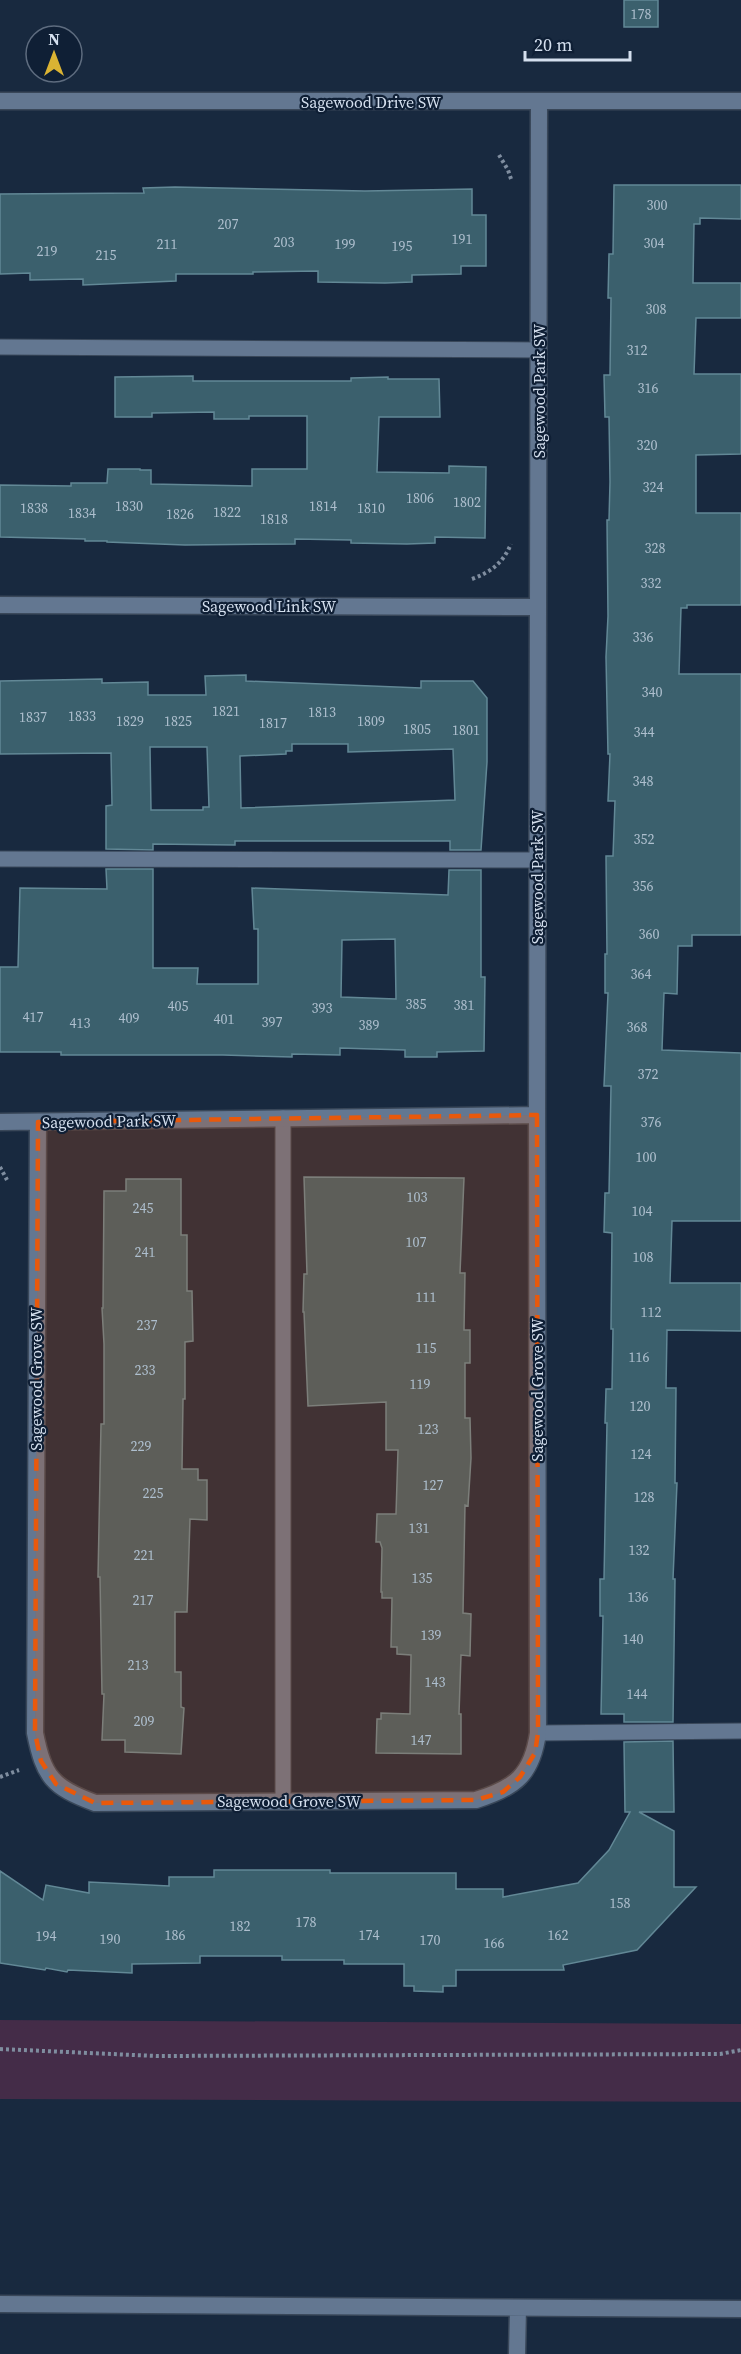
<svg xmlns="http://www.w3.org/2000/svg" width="741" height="2354" viewBox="0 0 741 2354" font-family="'Source Serif 4',serif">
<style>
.green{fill:#442c48}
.building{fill:#3b606d;stroke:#628896;stroke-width:1.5;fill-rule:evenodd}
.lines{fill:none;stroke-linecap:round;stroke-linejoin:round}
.service-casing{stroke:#394759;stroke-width:17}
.minor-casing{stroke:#394759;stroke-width:19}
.path{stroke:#7f8d9f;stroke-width:4;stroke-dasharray:3 3;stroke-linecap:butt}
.service{stroke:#637791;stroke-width:15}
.minor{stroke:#637791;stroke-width:16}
.marked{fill:#e8590c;fill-opacity:0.2;stroke:#e8590c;stroke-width:4.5;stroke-dasharray:12 8;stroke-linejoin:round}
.labels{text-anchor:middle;stroke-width:4.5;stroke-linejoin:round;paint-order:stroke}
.number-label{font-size:14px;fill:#aebfce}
.street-label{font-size:16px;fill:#d4dfee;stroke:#0f1f35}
</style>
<rect width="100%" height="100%" fill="#18293f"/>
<!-- green -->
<path class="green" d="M 0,2020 L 741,2024 L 741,2102 L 0,2099 Z"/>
<!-- building -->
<path class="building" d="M 624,0 L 658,0 L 658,27 L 624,27 Z
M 614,185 L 741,185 L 741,219 L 700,218 L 700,224 L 694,224 L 693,283 L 741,283 L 741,318 L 696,318 L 694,374 L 741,374 L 741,454 L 696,455 L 696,513 L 741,513 L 741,605 L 687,605 L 687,608 L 681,608 L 679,674 L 741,674 L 741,935 L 692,935 L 692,946 L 678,946 L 677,994 L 664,993 L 662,1050 L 741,1053 L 741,1221 L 672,1221 L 670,1283 L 741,1283 L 741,1331 L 667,1330 L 666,1388 L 676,1388 L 675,1483 L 677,1483 L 673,1579 L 675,1579 L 673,1722 L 624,1722 L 624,1714 L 601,1714 L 603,1616 L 600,1616 L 600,1579 L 604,1579 L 607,1423 L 605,1423 L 606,1389 L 612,1389 L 613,1329 L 611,1329 L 612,1233 L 604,1232 L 605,1193 L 609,1193 L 611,1086 L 604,1086 L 608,993 L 605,993 L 605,954 L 607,954 L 606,856 L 613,856 L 615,801 L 608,801 L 610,754 L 608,754 L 606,657 L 608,616 L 607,520 L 609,520 L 610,482 L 609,417 L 605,417 L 604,375 L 610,375 L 611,298 L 608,298 L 609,254 L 613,254 Z
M 175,187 L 365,191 L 472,189 L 472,215 L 486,215 L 486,266 L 461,266 L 461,274 L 412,275 L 412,282 L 385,283 L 318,282 L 318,271 L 253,272 L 253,274 L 176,274 L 176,281 L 83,285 L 83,279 L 30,280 L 30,273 L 0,274 L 0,194 L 144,193 L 143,188 Z
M 193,376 L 193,381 L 351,381 L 351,378 L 388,377 L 388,379 L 439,379 L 440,417 L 379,417 L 377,472 L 449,473 L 449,466 L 486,467 L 485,538 L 435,537 L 435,543 L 407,544 L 351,543 L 351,540 L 295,539 L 295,544 L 185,545 L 107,542 L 107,541 L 85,541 L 85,539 L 0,537 L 0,485 L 71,486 L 71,483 L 107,483 L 108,469 L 140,469 L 140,470 L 151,470 L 151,484 L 252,486 L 252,469 L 307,469 L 307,416 L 249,416 L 249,419 L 214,419 L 214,412 L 152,413 L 152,417 L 115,417 L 115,377 Z
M 246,675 L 246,681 L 421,688 L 421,681 L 473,681 L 487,698 L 487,762 L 481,850 L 450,850 L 450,841 L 235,841 L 235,845 L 153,844 L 153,850 L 106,849 L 106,806 L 112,805 L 111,753 L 0,754 L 0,681 L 102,679 L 102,683 L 148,682 L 148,695 L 206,695 L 205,676 ZM 292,744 L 348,744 L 348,752 L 453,749 L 455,800 L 241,808 L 240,756 L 286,754 L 286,751 L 292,751 ZM 150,747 L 207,747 L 209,807 L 203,807 L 203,810 L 151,810 Z
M 106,869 L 153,869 L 153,968 L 198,968 L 197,984 L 258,984 L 258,929 L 254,929 L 252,888 L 448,895 L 449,870 L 481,870 L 481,977 L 485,977 L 484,1051 L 437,1052 L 437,1057 L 405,1057 L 405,1050 L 340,1048 L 340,1055 L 292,1054 L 292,1057 L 223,1055 L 61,1055 L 61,1052 L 0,1052 L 0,967 L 18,967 L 20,888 L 107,889 ZM 395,939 L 396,999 L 341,997 L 342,940 Z
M 304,1177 L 464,1178 L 460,1273 L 465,1273 L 464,1330 L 470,1330 L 470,1363 L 465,1363 L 465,1418 L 470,1418 L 471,1458 L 468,1506 L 465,1505 L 463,1613 L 471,1614 L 470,1656 L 461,1655 L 459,1714 L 461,1714 L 461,1754 L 376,1753 L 377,1719 L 381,1719 L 381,1713 L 410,1714 L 411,1655 L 397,1654 L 397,1647 L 391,1647 L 392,1598 L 382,1598 L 382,1592 L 381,1592 L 382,1548 L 380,1542 L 376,1542 L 377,1514 L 396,1514 L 398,1450 L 386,1450 L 386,1402 L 308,1406 L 304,1312 L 303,1312 L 304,1274 L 307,1274 Z
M 126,1179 L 181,1179 L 181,1235 L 187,1235 L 187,1291 L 192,1291 L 193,1341 L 185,1342 L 185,1399 L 183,1399 L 182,1469 L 198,1469 L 198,1480 L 207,1480 L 207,1520 L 190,1519 L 187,1612 L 175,1612 L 175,1672 L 181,1672 L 181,1707 L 184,1708 L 181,1754 L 125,1752 L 125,1740 L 102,1740 L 104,1694 L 102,1694 L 100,1577 L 98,1577 L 101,1424 L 104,1424 L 104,1344 L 102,1308 L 103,1308 L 104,1191 L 126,1191 Z
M 673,1741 L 674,1812 L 639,1812 L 674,1831 L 674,1887 L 696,1887 L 637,1950 L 563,1965 L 564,1970 L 456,1970 L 456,1986 L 443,1986 L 443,1992 L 414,1991 L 414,1986 L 404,1986 L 404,1964 L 344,1964 L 344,1960 L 282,1960 L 282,1956 L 200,1956 L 200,1963 L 132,1964 L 132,1973 L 68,1970 L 67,1972 L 46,1968 L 45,1970 L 0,1963 L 0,1871 L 43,1900 L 46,1885 L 89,1893 L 89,1882 L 169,1886 L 169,1877 L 214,1877 L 214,1870 L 330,1870 L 330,1873 L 456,1873 L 456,1889 L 503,1889 L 503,1897 L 578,1883 L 609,1850 L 630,1812 L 625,1812 L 624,1742 Z"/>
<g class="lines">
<!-- service casing -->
<g class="service-casing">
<path id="service" d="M 0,347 L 539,350
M 0,859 L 537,860
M 283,1118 L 283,1802
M 538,1733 L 741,1731"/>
</g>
<!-- minor casing -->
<g class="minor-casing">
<path id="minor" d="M 0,101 L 741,101
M 0,605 L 538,607
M 0,1122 L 537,1115
M 38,1122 L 35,1733 C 44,1777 52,1787 95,1803 L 476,1800 C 515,1788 532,1775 538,1733 L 537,1115 L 539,102
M 0,2304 L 741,2309
M 517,2354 L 518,2308"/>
</g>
<!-- path -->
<path class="path" d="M 499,155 L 508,170 L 511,179
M 472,579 C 491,572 503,563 511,544
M 0,1167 L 7,1180
M 0,1777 L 19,1770
M 0,2049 L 156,2056 L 720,2054 L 741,2050"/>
<!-- service -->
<use href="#service" class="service"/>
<!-- minor -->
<use href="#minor" class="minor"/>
</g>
<!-- marked area -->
<path class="marked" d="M 537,1115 L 538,1733 L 535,1753 L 520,1777 L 503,1792 L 476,1800 L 95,1803 L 56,1784 L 41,1761 L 35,1733 L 38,1122 Z"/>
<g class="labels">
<!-- number labels -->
<g class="number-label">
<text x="641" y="19">178</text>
<text x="657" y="210">300</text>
<text x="228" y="229">207</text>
<text x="462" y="244">191</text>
<text x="284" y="247">203</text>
<text x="654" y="248">304</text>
<text x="167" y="249">211</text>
<text x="345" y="249">199</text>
<text x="402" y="251">195</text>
<text x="47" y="256">219</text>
<text x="106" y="260">215</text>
<text x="656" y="314">308</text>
<text x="637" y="355">312</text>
<text x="648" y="393">316</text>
<text x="647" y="450">320</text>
<text x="653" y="492">324</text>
<text x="420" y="503">1806</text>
<text x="467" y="507">1802</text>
<text x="129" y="511">1830</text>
<text x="323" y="511">1814</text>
<text x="34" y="513">1838</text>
<text x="371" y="513">1810</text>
<text x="227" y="517">1822</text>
<text x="82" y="518">1834</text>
<text x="180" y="519">1826</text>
<text x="274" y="524">1818</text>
<text x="655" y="553">328</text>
<text x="651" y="588">332</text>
<text x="643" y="642">336</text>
<text x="652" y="697">340</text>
<text x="226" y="716">1821</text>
<text x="322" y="717">1813</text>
<text x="82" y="721">1833</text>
<text x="33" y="722">1837</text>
<text x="130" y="726">1829</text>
<text x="178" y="726">1825</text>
<text x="371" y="726">1809</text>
<text x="273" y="728">1817</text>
<text x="417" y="734">1805</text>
<text x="466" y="735">1801</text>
<text x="644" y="737">344</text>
<text x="643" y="786">348</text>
<text x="644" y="844">352</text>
<text x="643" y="891">356</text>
<text x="649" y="939">360</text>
<text x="641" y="979">364</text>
<text x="416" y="1009">385</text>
<text x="464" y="1010">381</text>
<text x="178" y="1011">405</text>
<text x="322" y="1013">393</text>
<text x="33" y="1022">417</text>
<text x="129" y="1023">409</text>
<text x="224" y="1024">401</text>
<text x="272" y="1027">397</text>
<text x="80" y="1028">413</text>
<text x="369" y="1030">389</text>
<text x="637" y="1032">368</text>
<text x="648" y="1079">372</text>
<text x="651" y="1127">376</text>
<text x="646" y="1162">100</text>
<text x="417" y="1202">103</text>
<text x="143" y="1213">245</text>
<text x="642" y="1216">104</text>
<text x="416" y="1247">107</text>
<text x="145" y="1257">241</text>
<text x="643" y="1262">108</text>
<text x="426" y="1302">111</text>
<text x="651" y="1317">112</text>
<text x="147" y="1330">237</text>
<text x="426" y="1353">115</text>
<text x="639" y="1362">116</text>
<text x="145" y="1375">233</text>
<text x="420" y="1389">119</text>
<text x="640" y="1411">120</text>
<text x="428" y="1434">123</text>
<text x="141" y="1451">229</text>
<text x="641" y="1459">124</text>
<text x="433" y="1490">127</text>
<text x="153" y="1498">225</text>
<text x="644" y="1502">128</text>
<text x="419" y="1533">131</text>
<text x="639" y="1555">132</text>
<text x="144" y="1560">221</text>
<text x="422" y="1583">135</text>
<text x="638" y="1602">136</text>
<text x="143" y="1605">217</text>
<text x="431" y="1640">139</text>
<text x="633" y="1644">140</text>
<text x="138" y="1670">213</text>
<text x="435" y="1687">143</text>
<text x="637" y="1699">144</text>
<text x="144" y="1726">209</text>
<text x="421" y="1745">147</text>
<text x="620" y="1908">158</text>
<text x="306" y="1927">178</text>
<text x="240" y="1931">182</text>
<text x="175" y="1940">186</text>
<text x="369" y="1940">174</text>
<text x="558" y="1940">162</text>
<text x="46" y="1941">194</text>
<text x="110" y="1944">190</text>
<text x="430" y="1945">170</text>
<text x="494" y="1948">166</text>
</g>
<!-- street labels -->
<g class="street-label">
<text x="371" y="108">Sagewood Drive SW</text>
<text transform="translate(539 391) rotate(-90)" y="6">Sagewood Park SW</text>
<text x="269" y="612">Sagewood Link SW</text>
<text transform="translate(537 877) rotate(-90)" y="6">Sagewood Park SW</text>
<text transform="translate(109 1121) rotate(-1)" y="6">Sagewood Park SW</text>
<text transform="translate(36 1379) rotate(-90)" y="6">Sagewood Grove SW</text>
<text transform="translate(537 1390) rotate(-90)" y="6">Sagewood Grove SW</text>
<text x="289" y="1807">Sagewood Grove SW</text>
</g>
</g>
<!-- north arrow -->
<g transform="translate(54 54)"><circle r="28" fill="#0f1f35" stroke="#5e6c7f" stroke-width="1.5"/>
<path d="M0-4.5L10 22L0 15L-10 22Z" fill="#dab333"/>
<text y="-9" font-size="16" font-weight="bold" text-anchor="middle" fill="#d4dfee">N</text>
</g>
<!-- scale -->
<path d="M525 51v9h105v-9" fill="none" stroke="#d4dfee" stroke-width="3"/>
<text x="534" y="51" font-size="18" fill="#d4dfee" stroke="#0f1f35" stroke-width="4.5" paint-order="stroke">20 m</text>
</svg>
